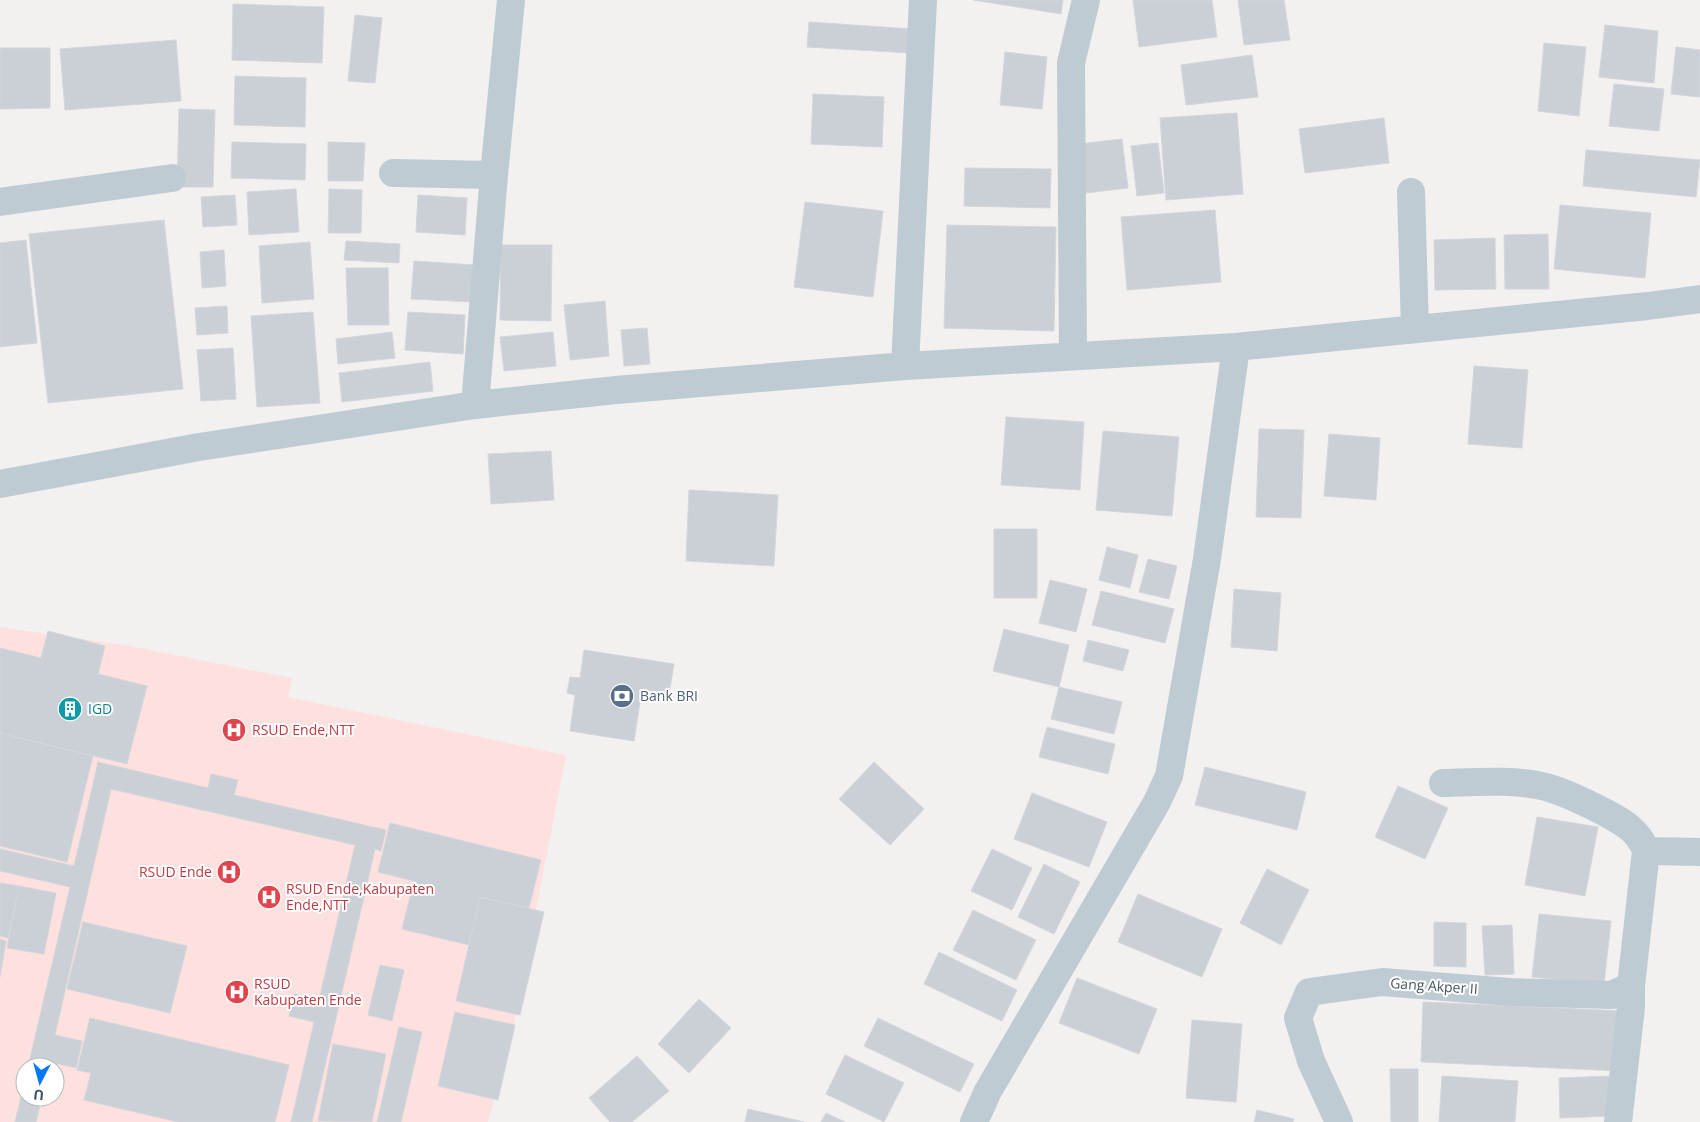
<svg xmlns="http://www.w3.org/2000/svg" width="1700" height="1122" viewBox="0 0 1700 1122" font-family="'Open Sans',sans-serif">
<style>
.medical{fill:#fee0de;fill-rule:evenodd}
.building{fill:#cbcfd6;stroke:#d3d6dc}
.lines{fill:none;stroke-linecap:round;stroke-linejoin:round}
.street{stroke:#bfcbd3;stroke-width:28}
.labels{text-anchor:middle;stroke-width:4;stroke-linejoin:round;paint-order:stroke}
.service-label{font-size:14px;fill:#4e5e75;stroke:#fff;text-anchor:start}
.culture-label{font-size:14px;fill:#0d838f;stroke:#fff;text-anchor:start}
.health-label{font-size:14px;fill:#be3a42;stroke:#fff;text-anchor:start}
.street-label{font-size:14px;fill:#455460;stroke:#fff}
</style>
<rect width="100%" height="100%" fill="#f3f0f0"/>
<!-- medical -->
<path class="medical" d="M 0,627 L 129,646 L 292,678 L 288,697 L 566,755 L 511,1039 L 488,1122 L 0,1122 ZM 25,1067 L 55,1067 L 55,1097 L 25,1097 Z"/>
<!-- building -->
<path class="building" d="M 973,0 L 1063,0 L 1061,14 Z
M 1133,0 L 1212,0 L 1217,37 L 1139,47 Z
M 1238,0 L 1284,0 L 1290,40 L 1244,45 Z
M 233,4 L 324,7 L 322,63 L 232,60 Z
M 355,15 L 382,18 L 375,83 L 348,81 Z
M 809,22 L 912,29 L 910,53 L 807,47 Z
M 1605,25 L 1658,31 L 1654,83 L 1599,77 Z
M 176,40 L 181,101 L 65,110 L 60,49 Z
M 1544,43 L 1586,47 L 1579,116 L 1538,111 Z
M 1676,47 L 1700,50 L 1700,97 L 1671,94 Z
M 0,48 L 50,48 L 50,108 L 0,109 Z
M 1005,52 L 1047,57 L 1042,109 L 1000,105 Z
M 1252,55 L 1258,97 L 1186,105 L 1181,65 Z
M 235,76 L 306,78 L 305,127 L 234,125 Z
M 1614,84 L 1664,89 L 1659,131 L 1609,126 Z
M 813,94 L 884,97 L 882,147 L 811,144 Z
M 179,109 L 215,110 L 213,187 L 177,187 Z
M 1237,113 L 1243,194 L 1166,200 L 1160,118 Z
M 1384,118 L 1389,163 L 1305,173 L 1299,129 Z
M 1122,139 L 1128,188 L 1085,193 L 1079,144 Z
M 232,142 L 306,144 L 305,180 L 231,178 Z
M 328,142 L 365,143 L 363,181 L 328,181 Z
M 1158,143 L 1164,193 L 1137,196 L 1131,146 Z
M 1586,150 L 1700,160 L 1696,197 L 1583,186 Z
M 965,168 L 1051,169 L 1050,208 L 964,206 Z
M 296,189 L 299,232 L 249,235 L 247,192 Z
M 329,189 L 362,190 L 361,233 L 328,233 Z
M 235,195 L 237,225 L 203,227 L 201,197 Z
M 418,195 L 467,198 L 465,235 L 416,232 Z
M 805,202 L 883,211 L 873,297 L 794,287 Z
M 1560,205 L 1651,213 L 1645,278 L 1554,269 Z
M 1215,210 L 1221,282 L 1127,290 L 1121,217 Z
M 164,220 L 183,389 L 48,403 L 29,234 Z
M 947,225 L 1056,227 L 1054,331 L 944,328 Z
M 1548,234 L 1549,289 L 1505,289 L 1504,235 Z
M 1495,238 L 1496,289 L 1435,290 L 1434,240 Z
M 26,240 L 37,343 L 0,347 L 0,243 Z
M 346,241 L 400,244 L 399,263 L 344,260 Z
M 310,242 L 314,299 L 262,303 L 259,246 Z
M 501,245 L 552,245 L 551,321 L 500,320 Z
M 224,250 L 226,286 L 202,288 L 200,252 Z
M 414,261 L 475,265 L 473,302 L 411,299 Z
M 346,268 L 388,268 L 389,325 L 348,325 Z
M 605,301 L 609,356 L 570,360 L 564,305 Z
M 227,306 L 228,333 L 197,335 L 195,308 Z
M 313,312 L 320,403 L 257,407 L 251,316 Z
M 408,312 L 465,315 L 463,354 L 405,350 Z
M 647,328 L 650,364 L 624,366 L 621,330 Z
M 392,332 L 395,358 L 338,364 L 336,339 Z
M 553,332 L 556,366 L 504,371 L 500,337 Z
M 233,348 L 236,399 L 201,401 L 197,350 Z
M 430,362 L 433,391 L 342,402 L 339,373 Z
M 1474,366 L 1528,370 L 1522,448 L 1468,444 Z
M 1006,417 L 1084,422 L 1080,490 L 1001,485 Z
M 1259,429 L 1304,430 L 1301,518 L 1256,517 Z
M 1103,431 L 1179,437 L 1172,516 L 1096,510 Z
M 1329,434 L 1380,438 L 1376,500 L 1324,496 Z
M 551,451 L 554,500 L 491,504 L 488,454 Z
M 689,490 L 778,495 L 774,566 L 686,561 Z
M 994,529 L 1037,529 L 1037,598 L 994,598 Z
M 1107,547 L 1138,555 L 1130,588 L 1099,580 Z
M 1148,559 L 1177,566 L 1169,599 L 1139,592 Z
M 1050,580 L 1087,589 L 1076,632 L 1039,623 Z
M 1234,589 L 1281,593 L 1277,651 L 1231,647 Z
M 1101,591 L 1174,609 L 1165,643 L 1092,625 Z
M 1004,629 L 1069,645 L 1059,687 L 993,671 Z
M 48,631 L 105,646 L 98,674 L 147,686 L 127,764 L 0,733 L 0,648 L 41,658 Z
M 1088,640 L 1129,650 L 1123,671 L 1083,661 Z
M 584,650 L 674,664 L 668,700 L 641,696 L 634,741 L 570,731 L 575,695 L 567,693 L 570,677 L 580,678 Z
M 1059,687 L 1122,702 L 1114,734 L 1051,719 Z
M 1047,727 L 1115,744 L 1108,774 L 1039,757 Z
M 0,733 L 93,756 L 67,862 L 0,846 Z
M 98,762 L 208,788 L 211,774 L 238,780 L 234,795 L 386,830 L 381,851 L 375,849 L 312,1122 L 291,1122 L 314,1022 L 289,1016 L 294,994 L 319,1000 L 355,845 L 111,789 L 55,1035 L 82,1041 L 76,1068 L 50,1062 L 48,1067 L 28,1067 L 70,887 L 0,871 L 0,849 L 74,866 Z
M 874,762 L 924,809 L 890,845 L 839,799 Z
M 1205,767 L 1306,792 L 1297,830 L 1195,805 Z
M 1398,786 L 1448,808 L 1425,859 L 1375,837 Z
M 1032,793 L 1107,822 L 1089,867 L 1014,839 Z
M 1537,817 L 1598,827 L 1585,896 L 1525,885 Z
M 390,823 L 541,860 L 529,908 L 480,897 L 469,945 L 402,929 L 414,881 L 378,872 Z
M 992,849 L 1032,868 L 1012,910 L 971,891 Z
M 1044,864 L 1080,882 L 1054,934 L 1018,917 Z
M 1267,869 L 1309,890 L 1281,945 L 1240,923 Z
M 0,883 L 19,886 L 8,938 L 0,936 Z
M 19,886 L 56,893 L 44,954 L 7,948 Z
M 1138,894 L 1222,929 L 1202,977 L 1118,942 Z
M 480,897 L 544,912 L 520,1015 L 456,1001 Z
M 973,910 L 1036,940 L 1016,980 L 953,950 Z
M 1539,914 L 1611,921 L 1604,984 L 1532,977 Z
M 83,922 L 187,946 L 170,1013 L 67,989 Z
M 1434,922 L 1466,923 L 1466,967 L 1434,966 Z
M 1512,925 L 1514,974 L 1485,975 L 1482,926 Z
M 0,939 L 6,941 L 0,977 Z
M 939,952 L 1017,990 L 1002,1021 L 924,984 Z
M 380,965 L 404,970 L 392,1021 L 368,1015 Z
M 1077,978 L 1157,1009 L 1139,1054 L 1059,1023 Z
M 699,999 L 731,1028 L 689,1073 L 658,1044 Z
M 1423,1002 L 1623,1011 L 1620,1071 L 1421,1062 Z
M 455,1012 L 515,1025 L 498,1100 L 438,1086 Z
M 90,1018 L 289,1065 L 275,1122 L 178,1122 L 84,1100 L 91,1073 L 77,1070 Z
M 878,1018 L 974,1064 L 960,1092 L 864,1046 Z
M 1192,1020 L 1242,1024 L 1236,1102 L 1186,1098 Z
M 399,1027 L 422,1032 L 401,1122 L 377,1122 Z
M 333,1044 L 386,1054 L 372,1122 L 318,1121 Z
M 845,1055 L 904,1083 L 884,1122 L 826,1094 Z
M 637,1056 L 669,1091 L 632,1122 L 610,1122 L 589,1098 Z
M 1390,1069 L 1418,1069 L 1418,1122 L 1391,1122 Z
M 1442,1076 L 1518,1081 L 1515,1122 L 1439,1122 Z
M 1612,1076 L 1614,1116 L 1560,1118 L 1559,1078 Z
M 25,1081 L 25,1097 L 42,1097 L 36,1122 L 15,1122 Z
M 748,1109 L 804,1122 L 745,1122 Z
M 1257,1110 L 1294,1119 L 1293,1122 L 1254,1122 Z
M 826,1113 L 845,1122 L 821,1122 Z"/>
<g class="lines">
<!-- street -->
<path class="street" d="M 393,173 L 494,175
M 1411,192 L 1415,329
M 0,202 L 172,178
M 1073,355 L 1071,63 L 1086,0
M 905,366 L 923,0
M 475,405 L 494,175 L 511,0
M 0,484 L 199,447 L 475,405 L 616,390 L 905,366 L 1236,347 L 1648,306 L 1700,299
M 1443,783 C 1476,782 1514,779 1546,787 C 1567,793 1587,803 1606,813 C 1623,822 1639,831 1646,851
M 974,1122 L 988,1091 L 1157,802 L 1169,776 L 1207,559 L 1236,347
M 1339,1122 L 1311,1061 L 1298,1018 L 1309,992 L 1382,982 L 1510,992 L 1612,995 L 1631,986
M 1618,1122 L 1631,1007 L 1631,986 L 1646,851 L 1700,852"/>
</g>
<!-- icons -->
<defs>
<g id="bank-disc" transform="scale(1.25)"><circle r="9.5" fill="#5c6f8a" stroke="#fff"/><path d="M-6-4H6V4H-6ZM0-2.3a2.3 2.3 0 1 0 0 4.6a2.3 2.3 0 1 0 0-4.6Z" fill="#fff"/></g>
<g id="building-disc" transform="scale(1.25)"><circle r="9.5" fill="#0f9aa8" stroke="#fff"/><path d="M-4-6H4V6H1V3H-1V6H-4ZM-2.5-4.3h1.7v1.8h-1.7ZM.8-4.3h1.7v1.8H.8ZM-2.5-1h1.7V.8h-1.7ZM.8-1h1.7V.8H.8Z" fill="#fff"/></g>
<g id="hospital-disc" transform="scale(1.25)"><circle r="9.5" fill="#e0444e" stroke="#fff"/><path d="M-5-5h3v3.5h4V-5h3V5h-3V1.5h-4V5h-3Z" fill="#fff"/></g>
</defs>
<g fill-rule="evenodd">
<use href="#bank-disc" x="622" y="696"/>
<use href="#building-disc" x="70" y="709"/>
<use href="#hospital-disc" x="234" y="730"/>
<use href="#hospital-disc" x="229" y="872"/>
<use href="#hospital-disc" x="269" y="897"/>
<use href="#hospital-disc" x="237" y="992"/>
</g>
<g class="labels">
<!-- service labels -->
<g class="service-label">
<text x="640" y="701">Bank BRI</text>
</g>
<!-- culture labels -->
<g class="culture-label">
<text x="88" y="714">IGD</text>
</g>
<!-- health labels -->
<g class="health-label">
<text x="252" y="735">RSUD Ende,NTT</text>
<text x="212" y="877" text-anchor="end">RSUD Ende</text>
<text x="286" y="894">RSUD Ende,Kabupaten<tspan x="286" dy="16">Ende,NTT</tspan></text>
<text x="254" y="989">RSUD<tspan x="254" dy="16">Kabupaten Ende</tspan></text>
</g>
<!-- street labels -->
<g class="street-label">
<text transform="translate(1434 986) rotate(4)" y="5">Gang Akper II</text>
</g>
</g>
<!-- north arrow -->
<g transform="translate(40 1082) rotate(186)"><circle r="24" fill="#ffffff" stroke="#b5bbbf"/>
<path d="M0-4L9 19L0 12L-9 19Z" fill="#0378f9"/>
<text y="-8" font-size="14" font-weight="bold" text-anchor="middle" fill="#455460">U</text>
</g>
</svg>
